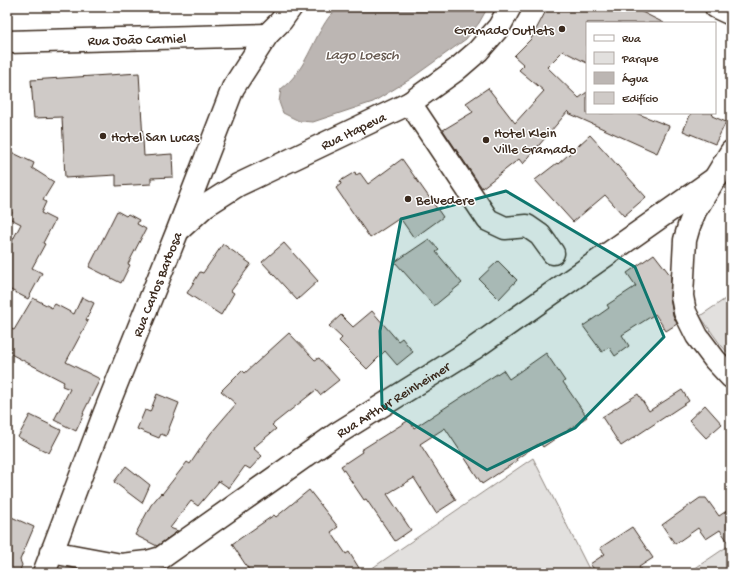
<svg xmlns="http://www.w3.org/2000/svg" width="738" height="580" viewBox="0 0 738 580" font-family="'Gochi Hand',sans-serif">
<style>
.green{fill:#e2e0de;stroke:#8e857e}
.water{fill:#bcb6b3;stroke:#887e77}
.building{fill:#cfcac7;stroke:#3b2a1e}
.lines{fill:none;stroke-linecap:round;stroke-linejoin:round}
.minor-casing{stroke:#3b2a1e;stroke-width:25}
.minor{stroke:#fff;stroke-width:22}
.marked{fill:#0f766e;fill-opacity:0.2;stroke:#0f766e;stroke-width:3;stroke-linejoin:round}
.poi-dot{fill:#3b2a1e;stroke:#fff;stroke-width:1.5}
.labels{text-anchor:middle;stroke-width:3;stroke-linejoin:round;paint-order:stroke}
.poi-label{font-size:14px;fill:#3b2a1e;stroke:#fff;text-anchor:start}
.street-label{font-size:14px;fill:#3b2a1e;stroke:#fff}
.water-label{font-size:15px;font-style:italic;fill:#685b52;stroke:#fff}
</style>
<rect width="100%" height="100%" fill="#fff"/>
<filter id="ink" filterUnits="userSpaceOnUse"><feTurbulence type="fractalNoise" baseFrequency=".025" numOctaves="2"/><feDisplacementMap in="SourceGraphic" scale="8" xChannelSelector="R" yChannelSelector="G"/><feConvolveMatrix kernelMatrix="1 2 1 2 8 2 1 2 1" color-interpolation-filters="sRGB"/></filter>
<g filter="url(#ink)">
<!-- green -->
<path class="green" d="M 731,295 L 731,356 L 720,344 L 700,316 Z
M 533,458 L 591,573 L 365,573 Z
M 731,544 L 731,573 L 688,573 Z"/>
<!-- water -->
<path class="water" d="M 341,7 L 488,7 L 479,23 L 466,39 L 409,80 L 373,102 L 313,122 L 299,121 L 283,113 L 279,102 L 281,89 C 307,69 311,42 329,17 C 332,13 337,10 341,7 Z"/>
<!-- building -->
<path class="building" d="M 548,7 L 632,7 L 664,23 L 587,23 L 587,63 L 563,51 L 547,67 L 579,98 L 587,92 L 587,113 L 636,113 L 669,126 L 657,153 L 568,113 L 570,113 L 568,111 L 523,164 L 519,159 L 482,188 L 443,130 L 473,112 L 466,103 L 488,88 L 515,123 L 544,91 L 519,70 L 524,65 L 514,56 L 531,39 Z
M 139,73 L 144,156 L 172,154 L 173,177 L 151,178 L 151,184 L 116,186 L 116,175 L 65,178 L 62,117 L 34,118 L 31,80 Z
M 691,113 L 713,113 L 712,116 L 726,122 L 715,144 L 683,131 Z
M 590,135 L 646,197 L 624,216 L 605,195 L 573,222 L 535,180 L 557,163 L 558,164 Z
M 7,150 L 34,163 L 32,168 L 54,182 L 43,200 L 46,202 L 41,213 L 55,220 L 43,243 L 45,244 L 32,268 L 42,273 L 28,299 L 7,288 L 7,251 L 21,224 L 9,218 L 12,212 L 7,210 Z
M 402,159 L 443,217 L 414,238 L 400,218 L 370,238 L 336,188 L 341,184 L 340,181 L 355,172 L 356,175 L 360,173 L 368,184 Z
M 117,211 L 126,216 L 128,214 L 139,220 L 137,224 L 146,229 L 128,264 L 130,265 L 121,283 L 89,267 Z
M 429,239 L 439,250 L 436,252 L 462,283 L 434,306 L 395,262 Z
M 284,243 L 318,281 L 297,300 L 262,262 Z
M 223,244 L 251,264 L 231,291 L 234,293 L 221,315 L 187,293 L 200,272 L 203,273 Z
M 654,254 L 671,276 L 670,298 L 673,315 L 677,324 L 666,331 L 655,314 L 622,335 L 629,346 L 615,356 L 609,347 L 602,352 L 583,326 L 609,308 L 607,305 L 636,286 L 627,273 Z
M 498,261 L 517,280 L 499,299 L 479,279 Z
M 82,297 L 94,303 L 86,320 L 88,321 L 66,362 L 100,379 L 83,413 L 84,414 L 76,431 L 54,420 L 70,389 L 62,386 L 64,382 L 7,352 L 7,327 L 14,330 L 33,298 L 52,308 L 55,304 L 74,314 Z
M 372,311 L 398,341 L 402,338 L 413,352 L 397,365 L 385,351 L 367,369 L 339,341 L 342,338 L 329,326 L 341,315 L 353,327 Z
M 289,333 L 315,360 L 319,358 L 339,380 L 320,395 L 316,390 L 272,425 L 276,429 L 253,448 L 262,456 L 250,469 L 245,466 L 229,488 L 219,481 L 198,506 L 191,501 L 170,528 L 178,531 L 157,546 L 135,535 L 151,505 L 161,493 L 162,494 L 187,462 L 190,464 L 211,433 L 236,404 L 221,391 L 242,370 L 245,373 Z
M 546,353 L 565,381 L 563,382 L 587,417 L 543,447 L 540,443 L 516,459 L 517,461 L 482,484 L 445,428 L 420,444 L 456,500 L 436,513 L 414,478 L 387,494 L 411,530 L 395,541 L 366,499 L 364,500 L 341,466 L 362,452 L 361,450 L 409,420 L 414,428 L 503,370 L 509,379 Z
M 682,390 L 689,401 L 621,446 L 602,417 L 638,394 L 649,411 Z
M 157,394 L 179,403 L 166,436 L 161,434 L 159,438 L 137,429 L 145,410 L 150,412 Z
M 705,405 L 722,424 L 706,438 L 689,420 Z
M 30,415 L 61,430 L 49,453 L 18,437 Z
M 126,466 L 150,485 L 142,503 L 114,482 Z
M 309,490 L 338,527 L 331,532 L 346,554 L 349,552 L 359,568 L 352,573 L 251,573 L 232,544 L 274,515 L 276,517 Z
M 700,498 L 706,498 L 719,516 L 731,508 L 731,546 L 720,530 L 706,539 L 698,528 L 675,544 L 662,525 Z
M 7,515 L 34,527 L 20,560 L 22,565 L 19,573 L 7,573 Z
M 632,527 L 653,558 L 639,567 L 643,573 L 597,573 L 590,564 L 605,554 L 600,548 Z"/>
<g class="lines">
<!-- minor casing -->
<g class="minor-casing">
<g id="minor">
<path d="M 716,7 L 731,14"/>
<path id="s1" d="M 7,42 L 267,35"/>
<path d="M 410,103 L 488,220 L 505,228 L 527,226 L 540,235 L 553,253"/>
<path d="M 731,152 L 695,211 L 689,226 L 685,240 L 682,296 L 685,312 L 697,336 L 715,360 L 731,377"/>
<path id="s2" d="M 181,228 L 205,206 L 238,185 L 410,103 L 456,70 L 478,51 L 499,27 L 510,7"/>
<path id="s3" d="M 51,552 L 121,565 L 147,562 L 161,558 L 338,433 L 473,349 L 717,177"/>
<path id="s4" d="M 44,573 L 105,412 L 178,230 L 233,88 L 267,35 L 281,21 L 291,7"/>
</g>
</g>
<!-- minor -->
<use href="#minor" class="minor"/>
</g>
</g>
<!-- marked area -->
<path class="marked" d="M 506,191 L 635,267 L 664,337 L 575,428 L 487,470 L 382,405 L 380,331 L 401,219 Z"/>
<!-- markers -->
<g class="poi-dot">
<circle cx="562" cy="29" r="4"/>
<circle cx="103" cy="136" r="4"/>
<circle cx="486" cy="140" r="4"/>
<circle cx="408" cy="199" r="4"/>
</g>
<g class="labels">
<!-- poi labels -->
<g class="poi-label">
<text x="554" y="34" text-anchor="end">Gramado Outlets</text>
<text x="494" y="137">Hotel Klein<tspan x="494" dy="16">Ville Gramado</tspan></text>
<text x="111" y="141">Hotel San Lucas</text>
<text x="416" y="204">Belvedere</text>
</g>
<!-- street labels -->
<g class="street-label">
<text dy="5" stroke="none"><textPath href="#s1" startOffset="130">Rua João Carniel</textPath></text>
<text dy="5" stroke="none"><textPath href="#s2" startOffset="199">Rua Itapeva</textPath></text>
<text dy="5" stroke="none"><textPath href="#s4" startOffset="310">Rua Carlos Barbosa</textPath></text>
<text dy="5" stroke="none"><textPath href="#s3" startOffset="393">Rua Arthur Reinheimer</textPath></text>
</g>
<!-- water labels -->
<g class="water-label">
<text x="362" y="59">Lago Loesch</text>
</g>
</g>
<!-- margin -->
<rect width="738" height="580" fill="none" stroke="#fff" stroke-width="24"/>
<rect x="12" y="12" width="714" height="556" fill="none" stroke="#3b2a1e" stroke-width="1.5" filter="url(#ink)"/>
<!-- legend -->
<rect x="586" y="22" width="130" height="92" fill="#ffffff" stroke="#b1aaa5"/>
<rect x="594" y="35" width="20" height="6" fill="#ffffff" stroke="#b1aaa5"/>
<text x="622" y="42" font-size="12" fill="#3b2a1e">Rua</text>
<rect x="594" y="52" width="20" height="12" fill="#e2e0de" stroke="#b1aaa5"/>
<text x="622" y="62" font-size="12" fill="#3b2a1e">Parque</text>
<rect x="594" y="72" width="20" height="12" fill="#bcb6b3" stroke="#b1aaa5"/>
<text x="622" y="82" font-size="12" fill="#3b2a1e">Água</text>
<rect x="594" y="92" width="20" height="12" fill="#cfcac7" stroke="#b1aaa5"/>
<text x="622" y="102" font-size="12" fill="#3b2a1e">Edifício</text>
</svg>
